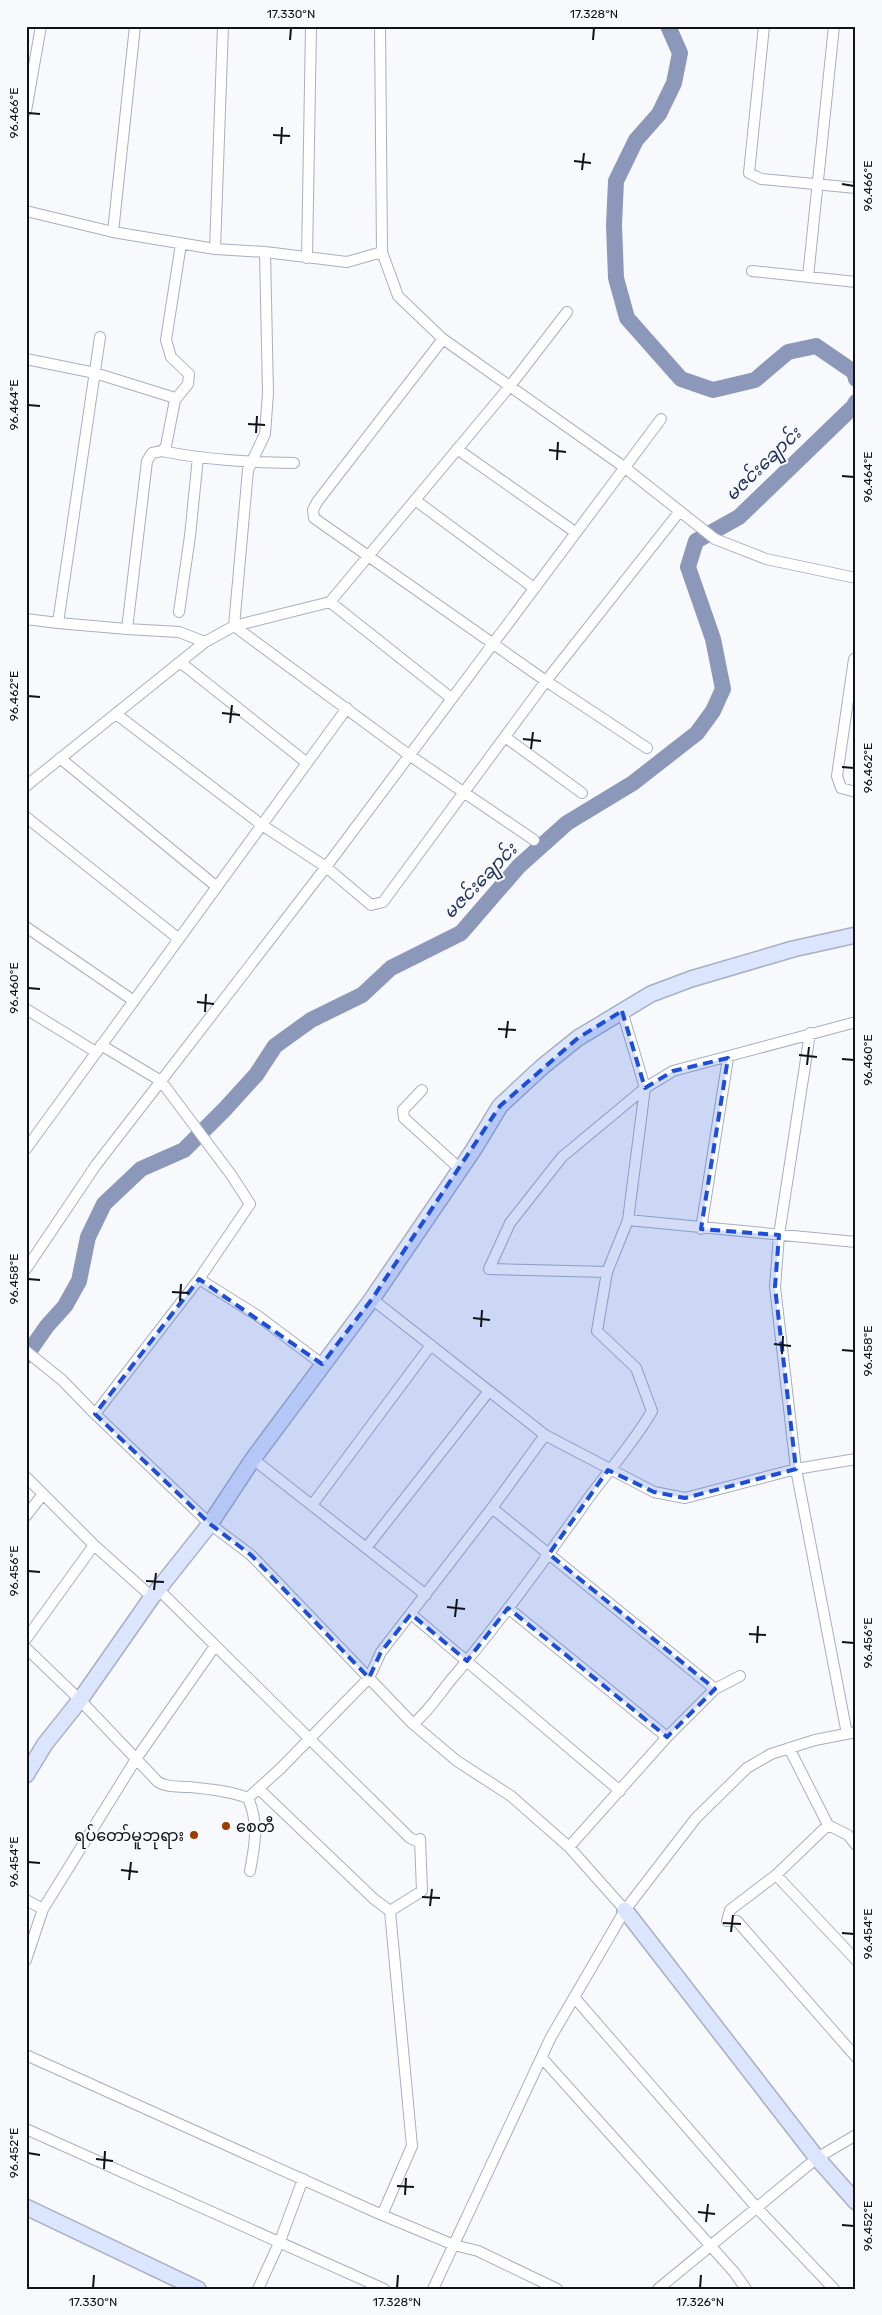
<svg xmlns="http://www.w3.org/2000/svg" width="882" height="2315" viewBox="0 0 882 2315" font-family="Rubik,'Noto Sans Myanmar',sans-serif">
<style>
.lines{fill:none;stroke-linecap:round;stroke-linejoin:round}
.river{stroke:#8b98ba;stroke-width:16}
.street-casing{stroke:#a7afc3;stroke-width:12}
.secondary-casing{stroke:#a7afc3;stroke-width:18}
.street{stroke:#fff;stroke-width:10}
.secondary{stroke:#dbe5fe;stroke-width:15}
.marked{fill:#1d4ed8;fill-opacity:0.2;stroke:#1d4ed8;stroke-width:4;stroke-dasharray:10 6;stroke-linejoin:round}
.ticks{fill:none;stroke:#101219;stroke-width:2}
.poi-dot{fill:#9e3c00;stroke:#f7f9fd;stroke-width:2}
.labels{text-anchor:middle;stroke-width:4;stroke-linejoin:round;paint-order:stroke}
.poi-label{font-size:16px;fill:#101219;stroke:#f7f9fd;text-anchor:start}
.water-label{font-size:18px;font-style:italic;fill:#202f5c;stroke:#f7f9fd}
.neatline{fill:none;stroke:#101219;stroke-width:2}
.ticks-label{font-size:12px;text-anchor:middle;fill:#101219}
</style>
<rect width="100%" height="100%" fill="#f7f9fd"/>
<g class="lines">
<!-- river -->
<path class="river" d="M 668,26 L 680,53 L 674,83 L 659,114 L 636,140 L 616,181 L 614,225 L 616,278 L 627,318 L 681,379 L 713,390 L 755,380 L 788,352 L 816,346 L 854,372 L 856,379
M 26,1356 L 47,1326 L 65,1306 L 79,1281 L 88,1237 L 104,1204 L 141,1169 L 184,1150 L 225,1109 L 256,1075 L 275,1046 L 311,1020 L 362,995 L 391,968 L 461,933 L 519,866 L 567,823 L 633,783 L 697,733 L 713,711 L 723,689 L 713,639 L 688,567 L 696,541 L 739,517 L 853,407 L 856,402"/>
<!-- street casing -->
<g class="street-casing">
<path id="street" d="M 380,26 L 382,252 L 398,296 L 443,339 L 624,467 L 715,539 L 766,559 L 856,578
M 764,26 L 749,173 L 761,179 L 856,188
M 26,111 L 41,26
M 26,211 L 113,232 L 215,249 L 265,252 L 347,262 L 382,252
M 113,232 L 135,26
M 215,249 L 223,26
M 265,252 L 268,393 L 265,434 L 248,470 L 234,626 L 409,755 L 534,840
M 307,258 L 311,26
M 752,271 L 856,282
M 808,277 L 834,26
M 443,339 L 317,502 L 313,510 L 314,518 L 546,681 L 647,748
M 26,359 L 95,373 L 172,397 L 175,400
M 457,449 L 575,532
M 162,451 C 205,460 250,462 294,463
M 415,500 L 534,588
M 330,602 L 451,698
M 179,612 L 190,536 L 198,457
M 26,619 L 58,623 L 127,629 L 147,461 L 152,453 L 162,451 L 166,446 L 175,400 L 188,384 L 189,374 L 171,357 L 166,340 L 181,244
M 58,623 L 100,337
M 127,629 L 179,632 L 205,642
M 854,659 L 837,776 L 841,788 L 856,792
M 116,714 L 262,825 L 326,867 L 371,905 L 383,902 L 546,681 L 680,511
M 505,737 L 582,793
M 60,758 L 217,887
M 307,763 L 347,708
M 26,786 L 205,642 L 234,626 L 330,602 L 510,386 L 567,312
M 26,817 L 179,939
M 26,927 L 134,1001
M 26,1009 L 96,1052
M 810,1033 L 779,1235 L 775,1287 L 796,1469 L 847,1734
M 422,1090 L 403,1110 L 404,1118 L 460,1169
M 26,1149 L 307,763 L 180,662
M 628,1220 L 856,1242
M 701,1229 L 728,1058
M 26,1269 L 96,1165 L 161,1081 L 101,1045
M 607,1272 L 489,1269 L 510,1223 L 562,1157 L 645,1088 L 673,1071 L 856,1022
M 199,1279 L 258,1316 L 322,1364
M 372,1299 L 545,1435 L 492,1508 L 715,1689 L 667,1737 L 569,1847 L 625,1910
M 26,1351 L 62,1380 L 95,1414 L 210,1524 L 251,1555 L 413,1724 L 457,1761 L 511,1796 L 569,1847
M 95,1414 L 199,1279 L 250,1204 L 232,1176 L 161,1081 L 326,867 L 661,419
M 545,1435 L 654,1492 L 685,1498 L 796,1469 L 856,1459
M 253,1459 L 426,1595
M 26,1477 L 43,1494
M 312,1505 L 431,1345
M 26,1516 L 43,1494 L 94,1545 L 152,1597
M 366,1548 L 489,1391
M 158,1589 L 410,1838 L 416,1841 L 420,1839 L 422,1891 L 390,1911
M 508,1608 L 667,1737
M 411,1614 L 620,1791
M 26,1639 L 94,1545
M 26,1648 L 80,1700 L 158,1782 C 168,1788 178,1786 189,1787 C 209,1789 230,1791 248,1798 C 259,1823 255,1845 250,1871
M 715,1689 L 740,1676
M 413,1724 C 429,1711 438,1696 450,1681 C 498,1625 542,1564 585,1503 C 607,1472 633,1444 652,1411 L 636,1368 L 597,1331 L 607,1272 L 628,1220 L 645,1088 L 622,1011
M 789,1748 L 828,1825 L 848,1835 L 856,1845
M 259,1789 L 374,1899 L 390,1911 L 412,2146 L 382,2215
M 248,1798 L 280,1769 L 369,1678 L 381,1652 L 492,1508
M 828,1825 L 776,1875 L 730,1910 L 727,1921 L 737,1921 L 856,2057
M 776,1875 L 856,1960
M 26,1900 L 43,1909
M 26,1960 L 43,1909 L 136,1759 L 215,1646
M 574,1997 L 757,2208 L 834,2289
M 26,2055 L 382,2215 L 454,2245 L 478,2251 L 557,2289
M 542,2058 L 734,2272 L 746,2289
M 26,2129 L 384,2289
M 258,2289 L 280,2241 L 303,2179
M 433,2289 L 551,2037 L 625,1910 L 696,1818 L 747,1768 L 771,1754 L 815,1740 L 856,1732
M 658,2289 L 817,2158 L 856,2135"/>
</g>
<!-- secondary casing -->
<g class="secondary-casing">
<path id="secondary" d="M 26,1775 L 45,1744 L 80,1700 L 152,1597 L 210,1524 L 253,1459 L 372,1299 L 474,1149 L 500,1106 L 542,1067 L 578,1038 L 651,994 L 691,979 L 793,949 L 856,935
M 625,1910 L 817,2158 L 856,2202
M 26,2207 L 198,2289"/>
</g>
<!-- street -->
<use href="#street" class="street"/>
<!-- secondary -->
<use href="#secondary" class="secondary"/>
</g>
<!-- marked area -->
<path class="marked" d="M 622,1011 L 645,1088 L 673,1071 L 728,1058 L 701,1229 L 779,1235 L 775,1287 L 796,1469 L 685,1498 L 654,1492 L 608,1470 L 549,1554 L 715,1689 L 667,1737 L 508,1608 L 467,1661 L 411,1614 L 381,1652 L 369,1678 L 251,1555 L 210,1524 L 95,1414 L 199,1279 L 322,1364 L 372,1299 L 500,1106 L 578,1038 Z"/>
<!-- ticks -->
<path class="ticks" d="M 290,40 L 291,28M 593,40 L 594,28M 28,113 L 40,114M 273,135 L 290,136M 281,144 L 282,127M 574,161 L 591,163M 582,170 L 584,153M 842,184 L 854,186M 28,405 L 40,406M 248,424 L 265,425M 256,433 L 257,416M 549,450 L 566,452M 557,460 L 558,442M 842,476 L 854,477M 28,696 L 40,697M 222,713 L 240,715M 230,723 L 232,705M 523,739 L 541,741M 531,749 L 533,732M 842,767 L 854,768M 28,988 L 40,989M 197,1002 L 214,1004M 205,1012 L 206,994M 498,1029 L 516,1030M 506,1038 L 508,1021M 799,1055 L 817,1057M 842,1059 L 854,1060M 807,1065 L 809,1047M 28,1279 L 40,1280M 172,1292 L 189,1293M 180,1301 L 181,1284M 473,1318 L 490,1320M 481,1327 L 482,1310M 774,1344 L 791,1346M 842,1350 L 854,1351M 782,1354 L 783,1336M 28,1571 L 40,1572M 146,1581 L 164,1582M 154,1590 L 156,1573M 447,1607 L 465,1609M 455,1617 L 457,1599M 749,1634 L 766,1635M 842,1642 L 854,1643M 757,1643 L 758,1626M 28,1862 L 40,1863M 121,1870 L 138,1872M 129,1880 L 131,1862M 422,1897 L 440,1898M 430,1906 L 432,1889M 723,1923 L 741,1924M 731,1932 L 733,1915M 842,1933 L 854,1934M 28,2153 L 40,2155M 96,2159 L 113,2161M 104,2169 L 105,2151M 397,2186 L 414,2187M 405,2195 L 406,2178M 698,2212 L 715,2214M 706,2222 L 708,2204M 842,2225 L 854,2226M 93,2288 L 94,2275M 397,2288 L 398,2275M 700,2288 L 701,2275"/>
<!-- markers -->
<g class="poi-dot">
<circle cx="226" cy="1826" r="5"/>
<circle cx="194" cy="1835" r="5"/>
</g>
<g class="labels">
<!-- poi labels -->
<g class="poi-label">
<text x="236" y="1832">စေတီ</text>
<text x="184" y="1841" text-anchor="end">ရပ်တော်မူဘုရား</text>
</g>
<!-- water labels -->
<g class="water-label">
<text transform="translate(763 464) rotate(-44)" y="6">မဇင်းချောင်း</text>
<text transform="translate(480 881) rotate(-46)" y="6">မဇင်းချောင်း</text>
</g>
</g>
<!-- border -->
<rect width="882" height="2315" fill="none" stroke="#f7f9fd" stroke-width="55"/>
<rect x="28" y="28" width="826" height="2260" class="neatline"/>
<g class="ticks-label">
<text x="291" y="18">17.330°N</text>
<text x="594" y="18">17.328°N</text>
<text transform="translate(14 113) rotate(-90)" y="4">96.466°E</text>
<text transform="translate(868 186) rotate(-90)" y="4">96.466°E</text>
<text transform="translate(14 405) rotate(-90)" y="4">96.464°E</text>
<text transform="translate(868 477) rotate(-90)" y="4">96.464°E</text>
<text transform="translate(14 696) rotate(-90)" y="4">96.462°E</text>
<text transform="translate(868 768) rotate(-90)" y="4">96.462°E</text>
<text transform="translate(14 988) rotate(-90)" y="4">96.460°E</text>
<text transform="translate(868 1060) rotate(-90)" y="4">96.460°E</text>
<text transform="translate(14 1279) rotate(-90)" y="4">96.458°E</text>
<text transform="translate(868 1351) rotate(-90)" y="4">96.458°E</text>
<text transform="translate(14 1571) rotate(-90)" y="4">96.456°E</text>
<text transform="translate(868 1643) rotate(-90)" y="4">96.456°E</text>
<text transform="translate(14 1862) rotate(-90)" y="4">96.454°E</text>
<text transform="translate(868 1934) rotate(-90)" y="4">96.454°E</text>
<text transform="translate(14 2153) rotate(-90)" y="4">96.452°E</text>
<text transform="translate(868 2226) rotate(-90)" y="4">96.452°E</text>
<text x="93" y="2306">17.330°N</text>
<text x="397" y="2306">17.328°N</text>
<text x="700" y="2306">17.326°N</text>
</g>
</svg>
